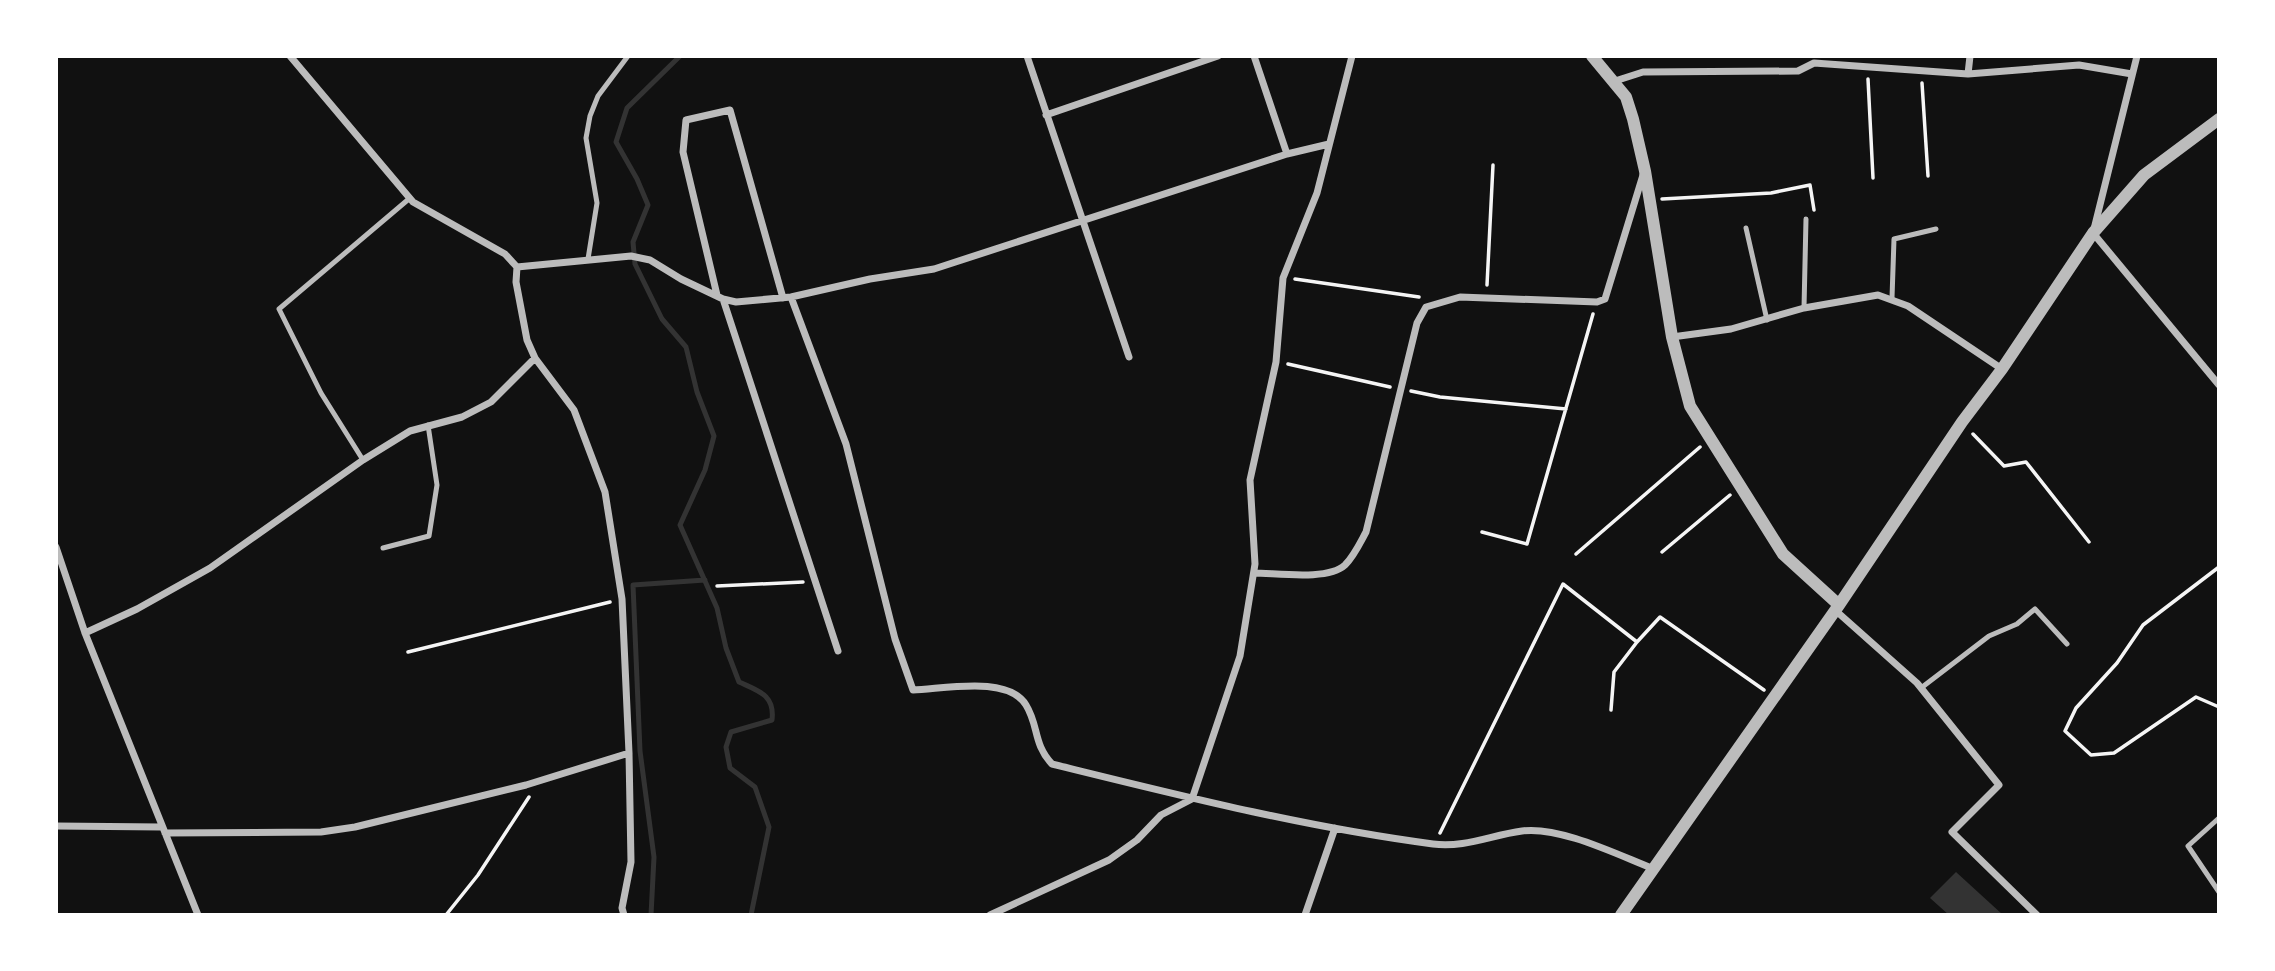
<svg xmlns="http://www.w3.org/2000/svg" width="2275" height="971" viewBox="0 0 2275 971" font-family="Figtree,sans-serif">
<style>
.water{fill:#333}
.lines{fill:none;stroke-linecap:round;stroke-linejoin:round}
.stream{stroke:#333;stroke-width:5}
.path{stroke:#f5f5f5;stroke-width:3.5}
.service{stroke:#bcbcbc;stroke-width:5}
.minor{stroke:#bcbcbc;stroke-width:7}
.tertiary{stroke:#bcbcbc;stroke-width:12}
</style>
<rect width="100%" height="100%" fill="#111"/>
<!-- water -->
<path class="water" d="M 1956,872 L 2003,915 L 1949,915 L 1930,898 Z"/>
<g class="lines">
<!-- stream -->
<path class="stream" d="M 680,56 L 627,108 L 616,142 L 637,179 L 648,205 L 633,242 L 635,264 L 662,319 L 686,347 L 697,392 L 714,436 L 705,470 L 680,525 L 717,608 L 726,648 L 739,682 C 759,691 775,695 772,720 L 731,732 L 726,747 L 730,768 L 755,787 L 769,827 L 751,915
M 651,915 L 654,857 L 640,751 L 633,585 L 705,580"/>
<!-- path -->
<path class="path" d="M 1868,79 L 1873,178
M 1922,83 L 1928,176
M 1662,199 L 1771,193 L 1810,185 L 1814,210
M 1295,279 L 1419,297
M 1487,285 L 1493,165
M 1288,364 L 1390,387
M 1411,391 L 1440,397 L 1566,409
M 1973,434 L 2004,466 L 2026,462 L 2089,542
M 1482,532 L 1527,544 L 1593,314
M 1662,552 L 1730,495
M 1576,554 L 1700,447
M 2219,567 L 2143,625 L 2117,663 L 2076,708 L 2065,731 L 2091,755 L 2114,753 L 2196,697 L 2219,707
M 717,586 L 803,582
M 408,652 L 610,602
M 1611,710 L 1614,672 L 1637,642
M 1440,833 L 1563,584 L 1637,642 L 1660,617 L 1764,690
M 446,915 L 478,875 L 529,797"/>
<!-- service -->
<path class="service" d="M 1746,228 L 1767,320
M 588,259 L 597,203 L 586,138 L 590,116 L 598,96 L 628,56
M 1892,298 L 1894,239 L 1936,229
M 1804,308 L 1806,219
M 363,460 L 321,393 L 279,309 L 410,198
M 383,548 L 429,536 L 437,485 L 428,425
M 1921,688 L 1989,636 L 2017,624 L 2035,609 L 2067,644
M 2219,818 L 2188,846 L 2219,892"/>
<!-- minor -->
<path class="minor" d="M 290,56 L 413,202 L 505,254 L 517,267 L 516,282 L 527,340 L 535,358 L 574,410 L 605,492 L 622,599 L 629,753 L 631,862 L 622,908 L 624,915
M 1027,56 L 1129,357
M 1254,56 L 1287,154
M 2137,56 L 2093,233 L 2219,385
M 1968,74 L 1970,56
M 1615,81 L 1643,72 L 1798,71 L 1814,63 L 1968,74 L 2079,65 L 2132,74
M 1046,115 L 1218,56
M 517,267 L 631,256 L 650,260 L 681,279 L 723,299 L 736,302 L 791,297 L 870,279 L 934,269 L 1287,154 L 1329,144
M 717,295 L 683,152 L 686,120 L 730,110 L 783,298
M 791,297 L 846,444 L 895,639 L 913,690 C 944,689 1008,675 1026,705 C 1039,726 1033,744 1052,764 C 1178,795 1304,827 1433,844 C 1465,848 1491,835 1522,831 C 1560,826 1618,855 1654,869
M 723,299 L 838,651
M 1672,337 L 1731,329 L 1804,308 L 1878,295 L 1908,306 L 2002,369
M 56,547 L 85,633 L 198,915
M 1254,573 C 1276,573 1328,581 1345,565 C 1354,556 1360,543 1366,532 L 1417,323 L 1426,307 L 1460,297 L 1597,302 L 1605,299 L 1643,175
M 1835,610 L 1917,683 L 1999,785 L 1952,832 L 2037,915
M 85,633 L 137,609 L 210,568 L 363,460 L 410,431 L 462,417 L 491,402 L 535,358
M 56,826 L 161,827
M 165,833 L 321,832 L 355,827 L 526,785 L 629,753
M 990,915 L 1109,860 L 1137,840 L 1161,815 L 1192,799 L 1240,656 L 1255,564 L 1250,480 L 1276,362 L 1283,278 L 1317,193 L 1352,56
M 1305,915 L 1335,828"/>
<!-- tertiary -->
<path class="tertiary" d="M 1592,56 L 1626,97 L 1633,119 L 1645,171 L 1672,337 L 1690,406 L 1783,554 L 1839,605
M 1621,915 L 1839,605 L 1962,422 L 2002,369 L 2093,233 L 2144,175 L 2219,119"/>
</g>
<!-- border -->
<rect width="2275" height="971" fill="none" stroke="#ffffff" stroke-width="116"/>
</svg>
